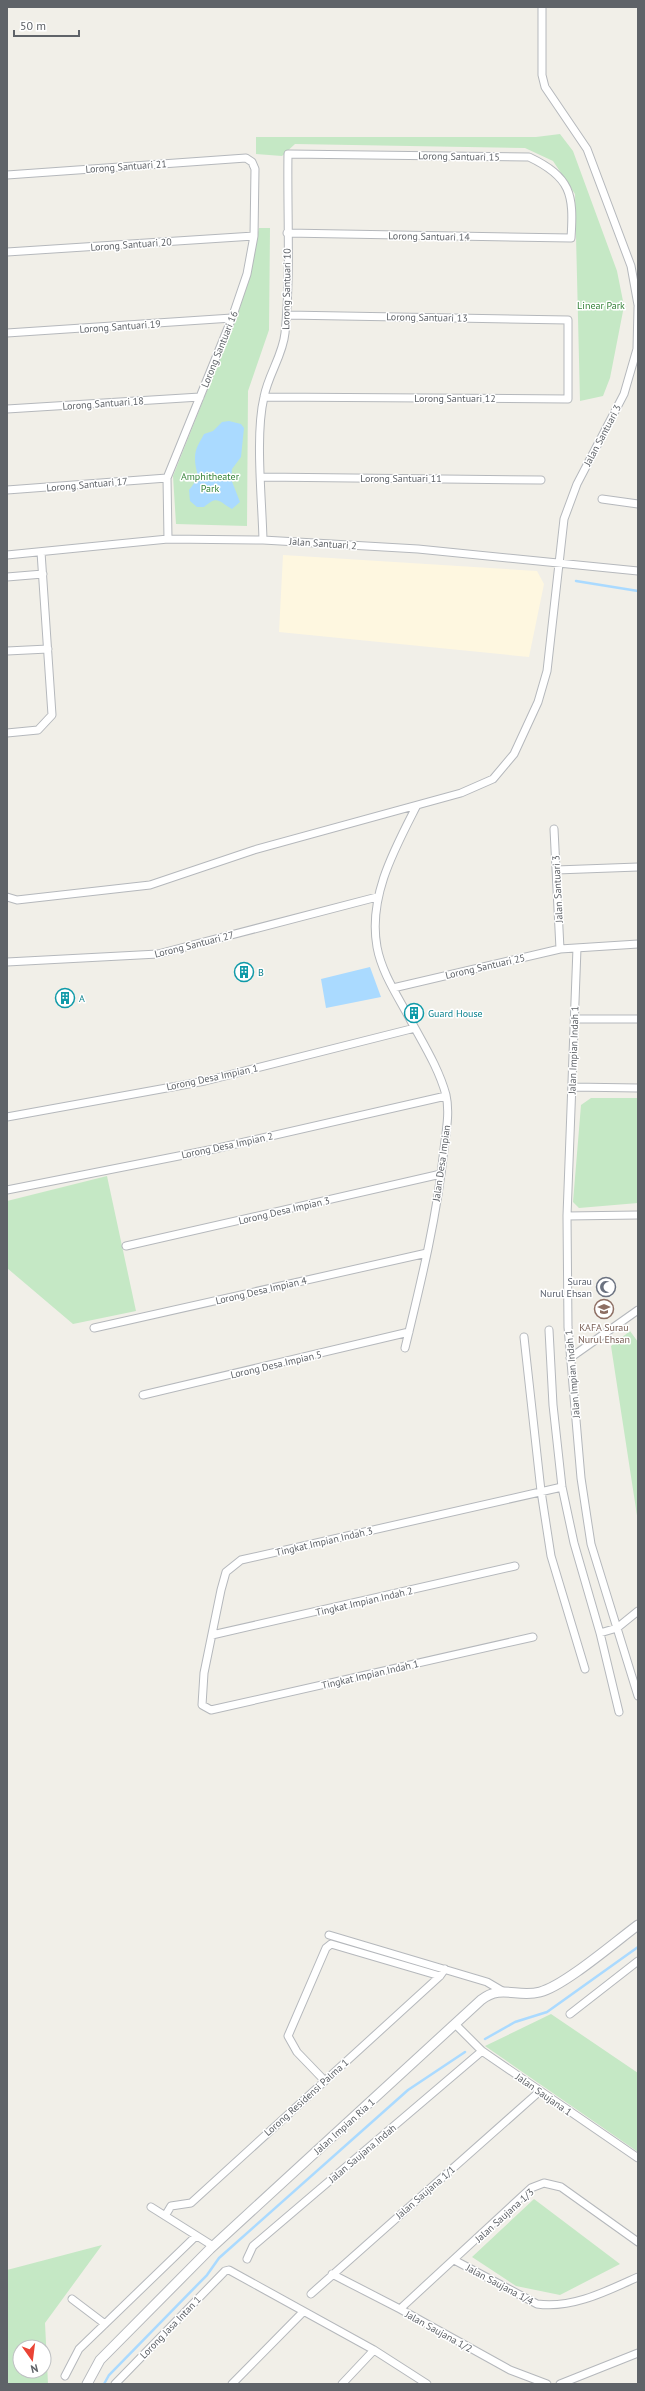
<svg xmlns="http://www.w3.org/2000/svg" width="645" height="2391" viewBox="0 0 645 2391" font-family="'PT Sans',sans-serif">
<style>
.commercial{fill:#fef7e0}
.green{fill:#c5e8c5;fill-rule:evenodd}
.water{fill:#aadaff}
.lines{fill:none;stroke-linecap:round;stroke-linejoin:round}
.stream{stroke:#aadaff;stroke-width:2.5}
.minor-casing{stroke:#b5b8bc;stroke-width:9}
.tertiary-casing{stroke:#b5b8bc;stroke-width:11}
.minor{stroke:#fff;stroke-width:7}
.tertiary{stroke:#fff;stroke-width:9}
.labels{text-anchor:middle;stroke-width:3;stroke-linejoin:round;paint-order:stroke}
.street-label{font-size:10px;fill:#5f6368;stroke:#fff}
.park-label{font-size:10px;fill:#348238;stroke:#fff}
.culture-label{font-size:10px;fill:#0d838f;stroke:#fff;text-anchor:start}
.worship-label{font-size:10px;fill:#5b616d;stroke:#fff;text-anchor:end}
.education-label{font-size:10px;fill:#785e54;stroke:#fff}
</style>
<rect width="100%" height="100%" fill="#f1efe8"/>
<!-- commercial -->
<path class="commercial" d="M 283,555 L 537,571 L 544,584 L 529,657 L 279,632 Z"/>
<!-- green -->
<path class="green" d="M 560,134 L 573,151 L 617,271 L 624,306 L 610,378 L 603,396 L 580,401 L 575,194 L 553,161 L 525,148 L 295,144 L 282,156 L 256,154 L 256,137 L 536,137 Z
M 259,228 L 270,228 L 269,330 L 248,391 L 247,526 L 176,524 L 173,476 L 240,308 Z
M 591,1098 L 638,1098 L 638,1203 L 579,1208 L 573,1202 L 581,1105 Z
M 107,1176 L 136,1311 L 73,1324 L 7,1268 L 7,1201 Z
M 630,1331 L 638,1342 L 638,1522 L 611,1346 Z
M 551,2014 L 638,2073 L 638,2152 L 485,2046 Z
M 534,2199 L 620,2264 L 560,2295 L 516,2286 L 472,2257 Z
M 102,2245 L 45,2323 L 48,2384 L 7,2384 L 7,2270 ZM 20,2347 L 44,2347 L 44,2371 L 20,2371 Z"/>
<!-- water -->
<path class="water" d="M 229,421 L 241,424 L 244,428 L 241,457 L 232,469 L 231,479 L 240,502 L 232,509 C 218,501 218,495 204,507 L 197,507 L 190,501 L 189,490 C 203,473 195,475 195,458 C 195,448 200,442 204,434 L 213,431 L 222,422 Z
M 370,967 L 381,997 L 326,1008 L 321,979 Z"/>
<g class="lines">
<!-- stream -->
<path class="stream" d="M 576,581 L 638,591
M 485,2039 L 515,2022 L 547,2012 L 638,1947
M 104,2384 L 109,2375 L 207,2275 L 219,2258 L 408,2090 L 465,2052"/>
<!-- minor casing -->
<g class="minor-casing">
<path id="minor" d="M 542,7 L 542,75 L 545,87 L 587,149 L 631,266 L 638,305
M 7,175 L 246,158 L 252,162 L 255,169 L 254,236 L 247,274 L 232,318 L 167,478 L 168,539
M 7,252 L 254,236
M 7,333 L 232,318
M 264,397 L 568,399 L 568,320 L 287,315
M 7,409 L 200,397
M 262,477 L 541,480
M 7,490 L 167,478
M 602,499 L 638,504
M 263,540 C 262,498 255,435 264,397 C 268,375 283,355 285,333 C 291,274 287,213 288,154 L 529,157 C 571,177 574,194 571,238 L 287,233
M 7,555 L 168,539 L 263,540 L 418,549 L 638,571
M 7,577 L 43,574
M 7,651 L 48,649
M 7,733 L 38,730 L 52,715 L 41,552
M 554,829 L 560,949
M 556,870 L 638,867
M 7,897 L 17,900 L 150,885 L 254,850 L 461,793 L 493,779 L 514,754 L 538,702 L 547,671 L 564,519 L 577,484 L 624,394 L 637,349 L 638,307
M 577,948 L 567,1216 L 568,1327 L 581,1478 L 591,1544 L 638,1696
M 7,962 L 158,954 L 377,897
M 393,988 L 560,949 L 638,944
M 574,1019 L 638,1019
M 572,1087 L 638,1088
M 7,1117 L 205,1081 L 415,1028
M 7,1190 L 214,1149 L 446,1096
M 567,1216 L 638,1215
M 126,1246 L 441,1174
M 94,1328 L 427,1253
M 549,1330 L 553,1405 L 562,1487 L 574,1543 L 600,1633 L 619,1712
M 524,1337 L 541,1491 L 551,1556 L 585,1669
M 405,1348 C 421,1282 437,1217 444,1149 C 446,1132 450,1112 446,1095 C 439,1069 424,1045 411,1021 C 399,998 382,974 377,947 C 368,897 394,850 416,807
M 570,1358 L 638,1310
M 143,1395 L 409,1332
M 600,1633 L 617,1628 L 638,1611
M 212,1635 L 515,1566
M 533,1637 L 211,1710 L 202,1705 L 204,1673 L 221,1590 L 226,1572 L 241,1560 L 562,1487
M 329,1935 L 487,1982 L 504,1992
M 570,2014 L 638,1961
M 455,2024 L 482,2051 L 638,2158
M 324,2080 L 297,2052 L 288,2036 L 326,1948 L 331,1944 L 440,1976
M 151,2207 L 213,2246
M 165,2216 L 171,2206 L 191,2203 L 440,1976 L 445,1969
M 247,2259 L 253,2246 L 482,2051
M 454,2260 L 537,2304 C 572,2309 607,2291 638,2277
M 332,2274 L 400,2309 L 510,2370 L 547,2384
M 311,2294 L 540,2091
M 72,2299 L 105,2324
M 400,2309 L 531,2188 L 544,2183 L 561,2187 L 638,2242
M 65,2376 L 79,2349 L 196,2236
M 115,2384 L 225,2271 L 229,2270 L 374,2350 L 427,2384
M 232,2384 L 303,2312
M 342,2384 L 374,2350
M 560,2384 L 638,2353"/>
</g>
<!-- tertiary casing -->
<g class="tertiary-casing">
<path id="tertiary" d="M 87,2384 L 100,2360 L 210,2249 L 481,2000 C 501,1984 517,1998 540,1992 C 564,1986 615,1942 638,1925"/>
</g>
<!-- minor -->
<use href="#minor" class="minor"/>
<!-- tertiary -->
<use href="#tertiary" class="tertiary"/>
</g>
<!-- icons -->
<defs>
<g id="building-ring" transform="scale(1)"><circle r="9.5" fill="#fff" stroke="#0f9aa8" stroke-width="1.5"/><path d="M-4-6H4V6H1V3H-1V6H-4ZM-2.5-4.3h1.7v1.8h-1.7ZM.8-4.3h1.7v1.8H.8ZM-2.5-1h1.7V.8h-1.7ZM.8-1h1.7V.8H.8Z" fill="#0f9aa8"/></g>
<g id="mosque-ring" transform="scale(1)"><circle r="9.5" fill="#fff" stroke="#6b7280" stroke-width="1.5"/><path d="M3.5-4.9A6 6 0 1 0 3.5 4.9A5 5 0 1 1 3.5-4.9Z" fill="#6b7280"/></g>
<g id="school-ring" transform="scale(1)"><circle r="9.5" fill="#fff" stroke="#8d6e63" stroke-width="1.5"/><path d="M0-5L7-2L0 1L-7-2ZM-4 1L0 2.5L4 1V4Q0 6-4 4Z" fill="#8d6e63"/></g>
</defs>
<g fill-rule="evenodd">
<use href="#building-ring" x="244" y="972"/>
<use href="#building-ring" x="65" y="998"/>
<use href="#building-ring" x="414" y="1013"/>
<use href="#mosque-ring" x="606" y="1287"/>
<use href="#school-ring" x="604" y="1309"/>
</g>
<g class="labels">
<!-- street labels -->
<g class="street-label">
<text transform="translate(459 156) rotate(1)" y="4">Lorong Santuari 15</text>
<text transform="translate(126 166) rotate(-4)" y="4">Lorong Santuari 21</text>
<text transform="translate(429 236) rotate(1)" y="4">Lorong Santuari 14</text>
<text transform="translate(131 244) rotate(-4)" y="4">Lorong Santuari 20</text>
<text transform="translate(286 289) rotate(-89)" y="4">Lorong Santuari 10</text>
<text transform="translate(427 317) rotate(1)" y="4">Lorong Santuari 13</text>
<text transform="translate(120 326) rotate(-4)" y="4">Lorong Santuari 19</text>
<text transform="translate(219 349) rotate(-68)" y="4">Lorong Santuari 16</text>
<text x="455" y="402">Lorong Santuari 12</text>
<text transform="translate(103 403) rotate(-4)" y="4">Lorong Santuari 18</text>
<text transform="translate(602 435) rotate(-62)" y="4">Jalan Santuari 3</text>
<text x="401" y="482">Lorong Santuari 11</text>
<text transform="translate(87 484) rotate(-5)" y="4">Lorong Santuari 17</text>
<text transform="translate(323 543) rotate(4)" y="4">Jalan Santuari 2</text>
<text transform="translate(557 889) rotate(-93)" y="4">Jalan Santuari 3</text>
<text transform="translate(194 944) rotate(-14)" y="4">Lorong Santuari 27</text>
<text transform="translate(485 966) rotate(-13)" y="4">Lorong Santuari 25</text>
<text transform="translate(573 1050) rotate(-88)" y="4">Jalan Impian Indah 1</text>
<text transform="translate(212 1077) rotate(-12)" y="4">Lorong Desa Impian 1</text>
<text transform="translate(227 1145) rotate(-12)" y="4">Lorong Desa Impian 2</text>
<text transform="translate(441 1163) rotate(-82)" y="4">Jalan Desa Impian</text>
<text transform="translate(284 1210) rotate(-13)" y="4">Lorong Desa Impian 3</text>
<text transform="translate(261 1290) rotate(-13)" y="4">Lorong Desa Impian 4</text>
<text transform="translate(276 1364) rotate(-13)" y="4">Lorong Desa Impian 5</text>
<text transform="translate(572 1374) rotate(-95)" y="4">Jalan Impian Indah 1</text>
<text transform="translate(324 1541) rotate(-13)" y="4">Tingkat Impian Indah 3</text>
<text transform="translate(364 1601) rotate(-13)" y="4">Tingkat Impian Indah 2</text>
<text transform="translate(370 1674) rotate(-13)" y="4">Tingkat Impian Indah 1</text>
<text transform="translate(544 2094) rotate(35)" y="4">Jalan Saujana 1</text>
<text transform="translate(306 2097) rotate(-42)" y="4">Lorong Residensi Palma 1</text>
<text transform="translate(344 2126) rotate(-42)" y="4">Jalan Impian Ria 1</text>
<text transform="translate(362 2153) rotate(-40)" y="4">Jalan Saujana Indah</text>
<text transform="translate(425 2192) rotate(-41)" y="4">Jalan Saujana 1/1</text>
<text transform="translate(504 2215) rotate(-42)" y="4">Jalan Saujana 1/3</text>
<text transform="translate(500 2284) rotate(28)" y="4">Jalan Saujana 1/4</text>
<text transform="translate(170 2327) rotate(-46)" y="4">Lorong Jasa Intan 1</text>
<text transform="translate(439 2331) rotate(29)" y="4">Jalan Saujana 1/2</text>
</g>
<!-- park labels -->
<g class="park-label">
<text x="601" y="309">Linear Park</text>
<text x="210" y="480">Amphitheater<tspan x="210" dy="12">Park</tspan></text>
</g>
<!-- culture labels -->
<g class="culture-label">
<text x="258" y="976">B</text>
<text x="79" y="1002">A</text>
<text x="428" y="1017">Guard House</text>
</g>
<!-- worship labels -->
<g class="worship-label">
<text x="592" y="1285">Surau<tspan x="592" dy="12">Nurul Ehsan</tspan></text>
</g>
<!-- education labels -->
<g class="education-label">
<text x="604" y="1331">KAFA Surau<tspan x="604" dy="12">Nurul Ehsan</tspan></text>
</g>
</g>
<!-- border -->
<rect width="645" height="2391" fill="none" stroke="#5f6368" stroke-width="16"/>
<!-- north arrow -->
<g transform="translate(32 2359) rotate(166)"><circle r="19" fill="#ffffff" stroke="#bfc1c3"/>
<path d="M0-3L7 15L0 10L-7 15Z" fill="#ea4335"/>
<text y="-6" font-size="11" font-weight="bold" text-anchor="middle" fill="#5f6368">N</text>
</g>
<!-- scale -->
<path d="M14 30v6h65v-6" fill="none" stroke="#5f6368" stroke-width="2"/>
<text x="20" y="30" font-size="12" fill="#5f6368" stroke="#ffffff" stroke-width="3" paint-order="stroke">50 m</text>
</svg>
